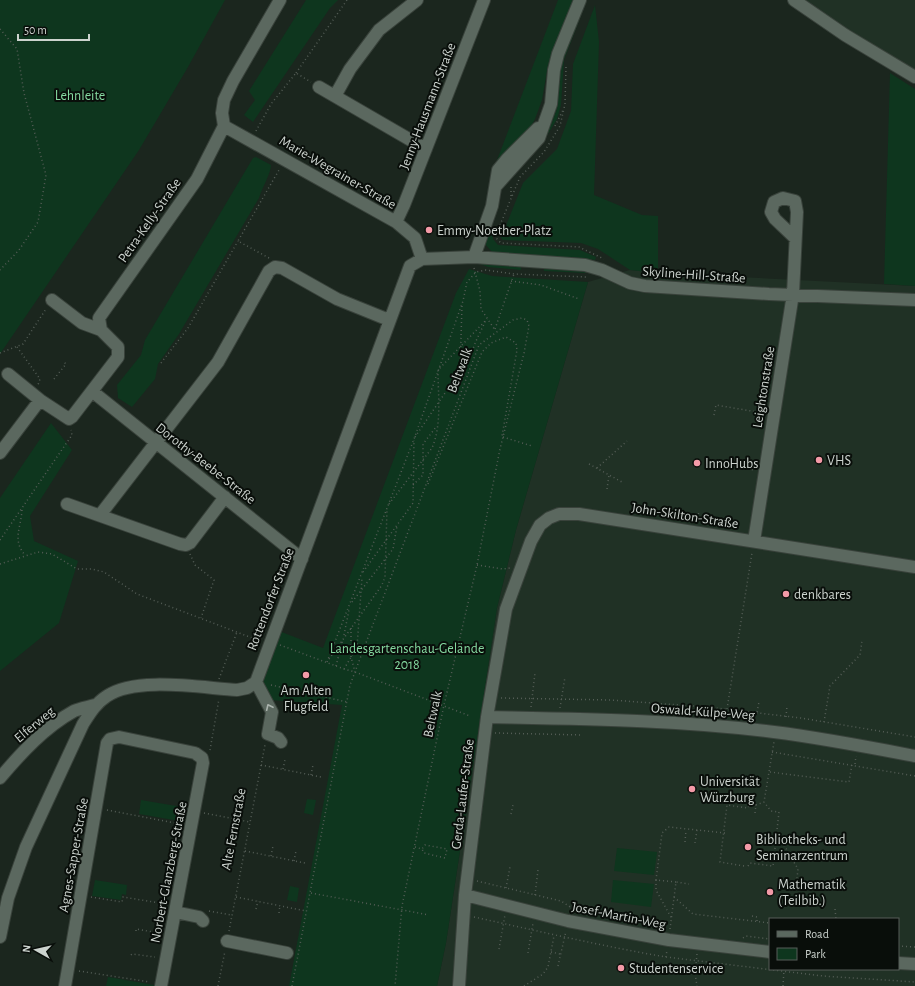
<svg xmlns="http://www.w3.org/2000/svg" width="915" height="986" viewBox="0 0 915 986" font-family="'Alegreya Sans',sans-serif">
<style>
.built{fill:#203125;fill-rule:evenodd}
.green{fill:#0e361e}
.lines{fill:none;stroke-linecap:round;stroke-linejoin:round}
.minor-casing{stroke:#39423b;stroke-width:14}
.path{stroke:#545d56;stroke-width:1.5;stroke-dasharray:1 3;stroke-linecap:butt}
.minor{stroke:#5b685f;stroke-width:12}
.oneway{stroke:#aab3ad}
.poi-dot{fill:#f39aa7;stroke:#090e0a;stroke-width:1.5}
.labels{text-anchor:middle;stroke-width:4;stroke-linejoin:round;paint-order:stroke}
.park-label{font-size:14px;fill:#85d9a0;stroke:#090e0a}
.street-label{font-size:14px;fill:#ccd3ce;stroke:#090e0a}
.poi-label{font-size:14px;fill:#ccd3ce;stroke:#090e0a;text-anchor:start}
</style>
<rect width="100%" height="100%" fill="#1b261e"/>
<!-- built -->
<path class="built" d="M 807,0 L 915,0 L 915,77 L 808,9 Z
M 630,270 L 658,273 L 915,286 L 915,986 L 437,986 L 446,943 L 497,608 L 516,530 L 588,282 ZM 770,919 L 898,919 L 898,969 L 770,969 Z"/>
<!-- green -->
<path class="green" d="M 0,0 L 225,0 L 188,67 L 139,150 L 0,354 Z
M 306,0 L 338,0 L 330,8 L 253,122 L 244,115 L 255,100 L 249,91 Z
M 558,0 L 573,0 L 548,65 L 542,100 L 535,119 L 529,130 L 494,168 Z
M 583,0 L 587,0 L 564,60 L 561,105 L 557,119 L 548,134 L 538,146 L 553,119 L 557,108 L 560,66 Z
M 595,5 L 599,42 L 594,195 L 642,215 L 658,216 L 658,273 L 630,270 L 598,249 L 581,243 L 503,240 L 501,238 L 523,183 L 557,149 L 571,111 L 573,64 Z
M 890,73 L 915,89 L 915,286 L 884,284 Z
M 256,157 L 271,165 C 271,173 262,188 259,198 L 179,334 L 158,364 L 155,379 L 132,407 L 118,398 L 117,385 L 141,355 L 145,340 L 253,158 Z
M 487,230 L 492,233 L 493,239 L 498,245 L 580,250 L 596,257 L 595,260 L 581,258 L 493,253 L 485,244 Z
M 478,263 L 521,265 L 521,270 L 488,267 Z
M 544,266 L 587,271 L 585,273 L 544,271 Z
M 469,269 L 492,276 L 588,282 L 516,530 L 497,608 L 446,943 L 437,986 L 289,986 L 342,705 L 269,700 L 260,681 L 279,631 L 323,648 L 456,293 Z
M 51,423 L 72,450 L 30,516 L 34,541 L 78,561 L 59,623 L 0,671 L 0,498 Z
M 307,799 L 316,800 L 313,815 L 304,813 Z
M 141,800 L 188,808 L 185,822 L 139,814 Z
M 617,848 L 657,852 L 654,875 L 614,871 Z
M 95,880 L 127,885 L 126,895 L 122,894 L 121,900 L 92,896 Z
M 613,880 L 654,884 L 651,907 L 611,902 Z
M 290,886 L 299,888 L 297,902 L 287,900 Z
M 108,977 L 154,985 L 154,986 L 106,986 Z"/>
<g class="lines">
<!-- minor casing -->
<g class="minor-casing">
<path id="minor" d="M 794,0 L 845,35 L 915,77
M 319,87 L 426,149
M 335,96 L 350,69 L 379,30 L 417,0
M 224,126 L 396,222 L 415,238 L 422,259
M 224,126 L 222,113 L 224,100 L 233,81 L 280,0
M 496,186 L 539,138 L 551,104 L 554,70 L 558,54 L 580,0
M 396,222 L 404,205 L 484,0
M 474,257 L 492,206 L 498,170 L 507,159 L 538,128
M 52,300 L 82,323 L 101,330
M 8,374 L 40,400
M 93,392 L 302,559
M 0,453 L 40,400 L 69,419 L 72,417 L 118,357 L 118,347 L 101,330 L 99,318 L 197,179 L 224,126
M 67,504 L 180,544 L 186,545 L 190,543 L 225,497
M 100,515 L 218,362 L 269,271 L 275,267 L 282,268 L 337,299 L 389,320
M 754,541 L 793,294 L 797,212 L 795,201 L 783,198 L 774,202 L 771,212 L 775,219 L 795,238
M 256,682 L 272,712 L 268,734 L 278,738 L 281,742
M 487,717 C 583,719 679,720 774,732 C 822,738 868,747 915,756
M 0,778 C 21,753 45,727 74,711 C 81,708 89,707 95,705
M 465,895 L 568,921 L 669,940 L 770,952
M 175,912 L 199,917 L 203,921
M 0,937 L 8,898 L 26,847 L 83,724 C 90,713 96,703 107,696 C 136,676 202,688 237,690 L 247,688 L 256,682 L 410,266 L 422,259 L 474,257 L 585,265 L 602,270 L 630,283 L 645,286 L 769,294 L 915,300
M 227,941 L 287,953
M 898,963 L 915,964
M 65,986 L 107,743 L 110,739 L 119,737 L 195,753 L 202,758 L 203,763 L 161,986
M 459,986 L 465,895 L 487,717 L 506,609 L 531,541 L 540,525 L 549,518 L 559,514 L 579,514 L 915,567"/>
</g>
<!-- path -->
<path class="path" d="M 0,29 L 17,49 L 24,93 L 46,175 L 38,222 L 19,250 L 0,270
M 566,67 L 565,104 L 560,126 L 544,152 L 520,177 L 495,237 L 501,243 L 579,247 L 604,259
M 296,73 L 347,0
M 555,126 L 563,110
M 256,131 L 271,104 L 296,73 L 311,82
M 511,196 L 511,186
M 269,258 L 238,241 L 279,170
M 474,268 L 480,291 L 481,309 L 495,330
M 511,281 L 541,285 L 579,299
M 495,329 L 514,274
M 17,347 L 40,379 L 38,385
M 0,353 L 23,344 L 46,309
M 161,363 L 188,328 L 238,241
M 54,379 L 66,364 L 64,362
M 458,389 L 476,341 L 486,320
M 714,415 L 716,405 L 763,413
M 415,437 L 460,371 L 462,305
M 503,437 L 532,446
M 589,464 L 622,482
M 728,466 L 755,470
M 597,468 L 627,441
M 428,484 L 482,352 L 491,343 L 506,337 L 516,343 L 517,350 L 502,436
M 413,485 L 423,475 L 423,444 L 436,427
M 607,489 L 609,475
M 389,504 L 432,448 C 442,425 438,395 438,370 L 487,319
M 22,510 C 21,528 12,540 25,555
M 697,522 L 699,511
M 0,540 L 72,435 L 71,430
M 190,554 L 195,565 L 214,580 L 201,618
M 0,564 L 38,552 L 52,554 L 77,569 L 92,569 L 104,572 L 137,594 L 260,641
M 477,565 L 503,569 L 510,568
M 363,572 L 413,503 L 414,440
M 352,602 L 393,549 L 397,526
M 351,628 L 351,657 L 355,672
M 344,635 L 349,610
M 280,645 L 344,669 L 355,672 L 470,716
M 329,659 L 382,585 L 385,577 L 387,509
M 327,662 L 414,439 L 463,301 L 467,282 L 476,272 L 486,270 L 514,274 L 586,277
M 336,666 L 343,639
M 344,669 L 357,647 L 362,578
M 219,679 L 237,632
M 271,685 L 347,702
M 501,698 L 611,700 L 707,707 L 801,718 L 915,737
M 531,707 L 535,673
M 560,708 L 565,677
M 727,709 L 752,553
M 757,712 L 759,702
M 786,717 L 787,706
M 824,722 L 830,686 L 860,655 L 862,641
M 495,733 L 583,735
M 210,750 L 219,699
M 772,752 L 915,776
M 855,764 L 856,756
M 261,765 L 321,777
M 283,769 L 285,760
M 770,772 L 849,782 L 852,764
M 311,775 L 313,765
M 107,810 L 180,824
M 204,813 L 250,822
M 755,813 L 756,805 L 764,802 L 774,742
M 511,814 L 513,805
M 775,840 L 781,840 L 798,869 L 796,888
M 685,842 L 686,830
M 695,843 L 697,830
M 415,847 L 422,849 L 425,845 L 447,849 L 445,858 L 424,853 L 422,849
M 245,851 L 305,863
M 271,856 L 273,846
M 294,861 L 296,851
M 744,866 L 720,862 L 727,805 L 748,808 L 750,804 L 756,805
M 748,866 L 750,863 L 773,866 L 779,812 L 771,811 L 764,802
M 656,880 L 656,890 L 672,919
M 477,881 L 561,901 L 578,912
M 676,882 L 656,880 L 662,833 L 669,827 L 725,833
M 506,888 L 510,867
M 311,893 L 429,915
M 535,895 L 538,870
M 91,897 L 122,902 L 123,897 L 166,904
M 236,897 L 306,911
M 674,897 L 693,914 L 770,923
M 256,909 L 258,901
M 835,909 L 836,919
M 209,911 L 231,915
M 279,913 L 280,905
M 752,916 L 757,917 L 757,922
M 474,917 C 538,931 601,946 666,957 L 667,950
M 670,929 L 676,882 L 689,884
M 136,931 L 136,929 L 159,933
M 229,931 L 265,745
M 743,938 L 746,936 L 770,939
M 898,946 L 915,947
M 499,949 L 505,915
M 551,952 L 560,954
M 528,953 L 533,923
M 697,954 L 695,973 L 697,986
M 131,955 L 132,954 L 155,957
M 666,957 L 823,976 L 915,982
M 558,966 L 566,931
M 79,971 L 150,982
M 218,986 L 225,951
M 292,986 L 350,685 L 479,345 L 513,320 L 522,318 L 527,320 L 529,326 L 524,353 L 500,449 L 477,565 L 444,705 L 402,906 L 395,986
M 524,986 L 543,974 L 548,967 L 554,936
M 783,986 L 784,969"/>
<!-- minor -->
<use href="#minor" class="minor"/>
</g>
<!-- one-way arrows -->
<defs><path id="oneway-chevron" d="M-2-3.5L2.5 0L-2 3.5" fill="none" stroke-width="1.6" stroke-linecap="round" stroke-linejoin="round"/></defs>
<use class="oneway" href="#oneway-chevron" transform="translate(269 707) rotate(-115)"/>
<!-- markers -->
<g class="poi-dot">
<circle cx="429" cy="230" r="4"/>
<circle cx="819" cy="460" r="4"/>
<circle cx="697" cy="463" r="4"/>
<circle cx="786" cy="594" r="4"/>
<circle cx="306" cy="675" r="4"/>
<circle cx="692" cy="789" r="4"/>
<circle cx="748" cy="847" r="4"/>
<circle cx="770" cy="892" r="4"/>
<circle cx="621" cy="968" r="4"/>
</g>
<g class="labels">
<!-- park labels -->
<g class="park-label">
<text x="80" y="100">Lehnleite</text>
<text x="407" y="653">Landesgartenschau-Gelände<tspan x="407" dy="16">2018</tspan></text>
</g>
<!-- street labels -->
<g class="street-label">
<text transform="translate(427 106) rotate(-69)" y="5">Jenny-Hausmann-Straße</text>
<text transform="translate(338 172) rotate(30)" y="5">Marie-Wegrainer-Straße</text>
<text transform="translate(149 220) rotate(-55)" y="5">Petra-Kelly-Straße</text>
<text transform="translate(694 274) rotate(4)" y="5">Skyline-Hill-Straße</text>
<text transform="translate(459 370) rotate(-69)" y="5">Beltwalk</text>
<text transform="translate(763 387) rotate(-81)" y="5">Leightonstraße</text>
<text transform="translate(206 463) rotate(38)" y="5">Dorothy-Beebe-Straße</text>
<text transform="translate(685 515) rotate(9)" y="5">John-Skilton-Straße</text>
<text transform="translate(270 599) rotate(-69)" y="5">Rottendorfer Straße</text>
<text transform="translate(703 711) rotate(4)" y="5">Oswald-Külpe-Weg</text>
<text transform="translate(432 714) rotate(-78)" y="5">Beltwalk</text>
<text transform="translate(34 724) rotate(-40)" y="5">Elferweg</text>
<text transform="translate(462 794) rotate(-83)" y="5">Gerda-Laufer-Straße</text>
<text transform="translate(233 829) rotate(-79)" y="5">Alte Fernstraße</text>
<text transform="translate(73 855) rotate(-80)" y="5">Agnes-Sapper-Straße</text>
<text transform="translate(168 872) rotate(-79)" y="5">Norbert-Glanzberg-Straße</text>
<text transform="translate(619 915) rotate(11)" y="5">Josef-Martin-Weg</text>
</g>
<!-- poi labels -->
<g class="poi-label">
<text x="437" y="235">Emmy-Noether-Platz</text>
<text x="827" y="465">VHS</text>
<text x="705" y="468">InnoHubs</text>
<text x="794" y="599">denkbares</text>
<text x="306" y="695" text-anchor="middle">Am Alten<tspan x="306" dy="16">Flugfeld</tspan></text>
<text x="700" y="786">Universität<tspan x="700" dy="16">Würzburg</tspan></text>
<text x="756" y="844">Bibliotheks- und<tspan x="756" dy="16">Seminarzentrum</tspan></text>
<text x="778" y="889">Mathematik<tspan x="778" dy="16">(Teilbib.)</tspan></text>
<text x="629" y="973">Studentenservice</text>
</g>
</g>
<!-- legend -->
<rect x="769" y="918" width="130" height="52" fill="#090e0a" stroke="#575d58"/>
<rect x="777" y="931" width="20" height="6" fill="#5b685f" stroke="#575d58"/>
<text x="805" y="938" font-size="12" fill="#ccd3ce">Road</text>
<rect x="777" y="948" width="20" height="12" fill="#0e361e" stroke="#575d58"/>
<text x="805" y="958" font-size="12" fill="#ccd3ce">Park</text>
<!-- north arrow -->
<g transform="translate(36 950) rotate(278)" stroke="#090e0a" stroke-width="3" paint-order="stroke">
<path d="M0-3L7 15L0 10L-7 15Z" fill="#ccd3ce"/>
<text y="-6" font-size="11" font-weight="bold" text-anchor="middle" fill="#ccd3ce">N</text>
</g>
<!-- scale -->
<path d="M18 34v6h71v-6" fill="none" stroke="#ccd3ce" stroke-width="2"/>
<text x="24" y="34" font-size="12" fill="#ccd3ce" stroke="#090e0a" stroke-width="3" paint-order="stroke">50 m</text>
</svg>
